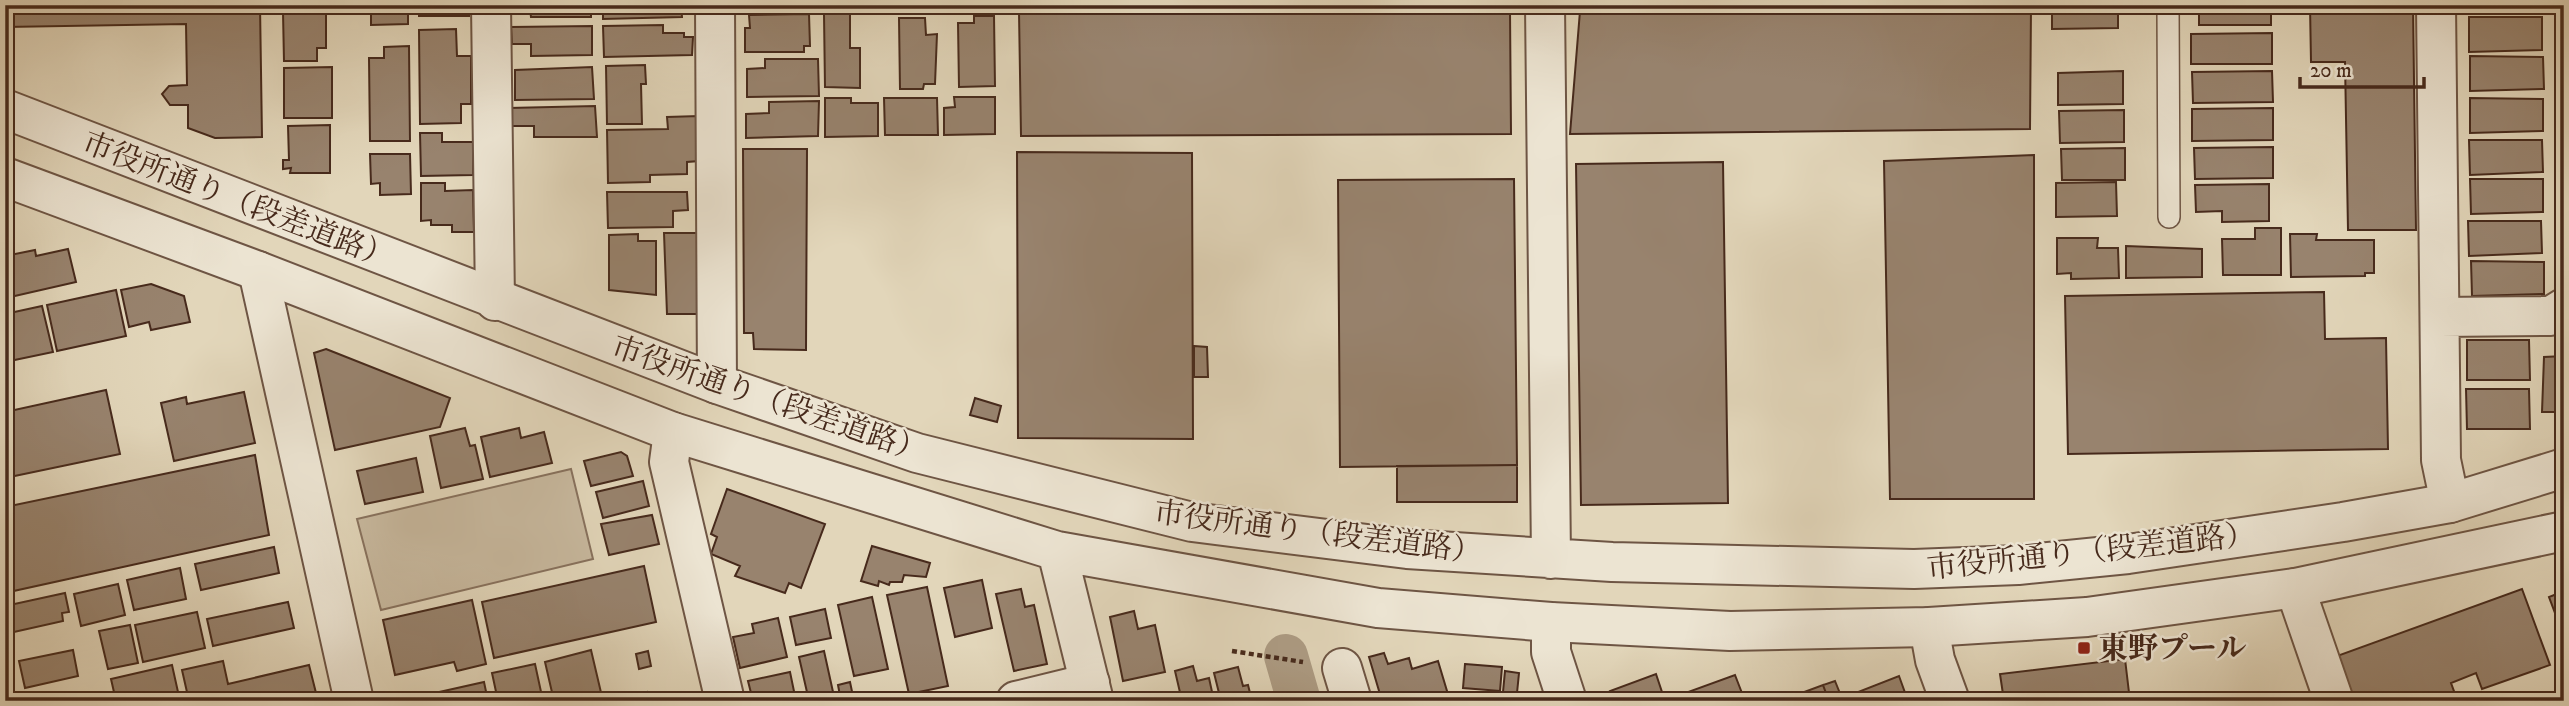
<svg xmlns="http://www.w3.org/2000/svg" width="2569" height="706" viewBox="0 0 2569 706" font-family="'IM FELL DW Pica','Noto Serif JP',serif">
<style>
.green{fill:#c8b99f;stroke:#88725e;stroke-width:2}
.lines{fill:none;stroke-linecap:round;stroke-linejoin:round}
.canal{stroke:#ad9c84;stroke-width:44}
.building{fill:#98836e;stroke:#472a1c;stroke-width:2}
.service-casing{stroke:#6e5544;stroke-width:24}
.minor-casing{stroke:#6e5544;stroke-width:42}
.tertiary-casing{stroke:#6e5544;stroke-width:42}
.path{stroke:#472a1c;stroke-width:4.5;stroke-dasharray:5 3.5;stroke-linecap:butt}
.service{stroke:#ece4d2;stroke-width:21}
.minor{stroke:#ece4d2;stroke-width:38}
.tertiary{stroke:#ece4d2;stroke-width:38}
.poi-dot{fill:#8f2418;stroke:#ece4d2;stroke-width:2.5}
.labels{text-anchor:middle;stroke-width:5;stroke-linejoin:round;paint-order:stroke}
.street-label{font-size:30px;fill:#472a1c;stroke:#ece4d2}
.poi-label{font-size:30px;font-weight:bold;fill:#472a1c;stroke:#ece4d2;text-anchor:start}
</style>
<rect width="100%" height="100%" fill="#e2d6ba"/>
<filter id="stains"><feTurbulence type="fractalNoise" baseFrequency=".00286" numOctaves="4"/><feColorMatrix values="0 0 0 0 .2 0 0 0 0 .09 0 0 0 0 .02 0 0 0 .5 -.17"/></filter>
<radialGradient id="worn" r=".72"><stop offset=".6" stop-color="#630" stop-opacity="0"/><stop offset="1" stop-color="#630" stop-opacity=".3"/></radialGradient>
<!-- green -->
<path class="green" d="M 571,469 L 593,559 L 381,610 L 357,519 Z"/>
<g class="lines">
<!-- canal -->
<path class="canal" d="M 1286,656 L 1299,701"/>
</g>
<!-- building -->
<path class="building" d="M 5,5 L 260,5 L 262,137 L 215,138 L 188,128 L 188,105 L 170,105 L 162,94 L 169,86 L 187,85 L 186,24 L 5,27 Z
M 371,5 L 408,5 L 408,24 L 371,25 Z
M 419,5 L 469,5 L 469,16 L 419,16 Z
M 515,5 L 591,5 L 591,17 L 531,17 L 530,9 L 515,9 Z
M 603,5 L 681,5 L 682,17 L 603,19 Z
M 2052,5 L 2118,5 L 2118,28 L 2052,29 Z
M 2199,5 L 2271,5 L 2271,25 L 2199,25 Z
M 2310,5 L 2413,5 L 2416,230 L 2348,230 L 2345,62 L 2311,62 Z
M 2470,5 L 2543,5 L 2543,10 L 2470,11 Z
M 2031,7 L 2030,129 L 1570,134 L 1580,11 Z
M 326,11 L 326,48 L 317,48 L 317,61 L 284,61 L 283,12 Z
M 1510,11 L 1511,134 L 1021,136 L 1019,12 Z
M 850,13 L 850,48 L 860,48 L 860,88 L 825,87 L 824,14 Z
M 809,14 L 810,46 L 804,46 L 804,52 L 745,52 L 745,28 L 750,28 L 749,15 Z
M 974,16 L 994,16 L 995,86 L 959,87 L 958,23 L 974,23 Z
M 2469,17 L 2542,17 L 2542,50 L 2469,52 Z
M 899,18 L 925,18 L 926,35 L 937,34 L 935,84 L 924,84 L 923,89 L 900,89 Z
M 663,25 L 663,33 L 684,33 L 684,37 L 693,37 L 692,55 L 604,57 L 603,26 Z
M 592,26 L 592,55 L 531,56 L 531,44 L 512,44 L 511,27 Z
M 456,29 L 457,56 L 471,56 L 471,104 L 461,104 L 461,123 L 420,124 L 419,30 Z
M 2272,33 L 2272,64 L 2191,64 L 2191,34 Z
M 409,46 L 410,141 L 370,141 L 369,58 L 384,58 L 384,47 Z
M 2470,56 L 2543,57 L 2544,89 L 2470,91 Z
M 765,59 L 818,59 L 819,96 L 747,97 L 747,69 L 765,68 Z
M 645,65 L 646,84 L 641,84 L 642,124 L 607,124 L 606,66 Z
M 332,67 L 332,118 L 284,118 L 284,68 Z
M 592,67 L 594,99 L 515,100 L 515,70 Z
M 2123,71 L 2123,104 L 2058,105 L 2058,73 Z
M 2272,71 L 2273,102 L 2193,103 L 2192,72 Z
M 954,97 L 995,97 L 995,134 L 944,135 L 944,108 L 955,107 Z
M 825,98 L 851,98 L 851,103 L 878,103 L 878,136 L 825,137 Z
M 884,98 L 937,98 L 938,135 L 885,135 Z
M 2470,98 L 2543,99 L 2543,131 L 2470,133 Z
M 819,101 L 818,136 L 746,138 L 746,114 L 769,113 L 769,102 Z
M 595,106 L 597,137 L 534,137 L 534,126 L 507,126 L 507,108 Z
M 2273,108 L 2273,140 L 2192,141 L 2192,109 Z
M 2124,110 L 2124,142 L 2060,143 L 2059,111 Z
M 699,116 L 699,161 L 687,162 L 687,174 L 650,175 L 650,182 L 608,183 L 607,130 L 668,129 L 667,117 Z
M 330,125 L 330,173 L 290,173 L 291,168 L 283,169 L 283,160 L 289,160 L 288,126 Z
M 420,133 L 442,133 L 442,142 L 473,142 L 473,175 L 421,176 Z
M 2469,140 L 2542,140 L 2543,172 L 2470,175 Z
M 2273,147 L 2273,178 L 2195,179 L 2194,148 Z
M 2125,148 L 2125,180 L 2062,180 L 2061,149 Z
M 743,149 L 807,149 L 806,350 L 754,349 L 753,333 L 744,333 Z
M 1017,152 L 1192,153 L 1193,439 L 1018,438 Z
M 370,154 L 410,154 L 411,194 L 380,195 L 380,183 L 371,184 Z
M 2034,155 L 2034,499 L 1890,499 L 1884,161 Z
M 1723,162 L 1728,503 L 1581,505 L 1576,164 Z
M 1514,179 L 1517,465 L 1340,467 L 1338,180 Z
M 2470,179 L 2543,179 L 2543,212 L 2471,214 Z
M 2116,182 L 2117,216 L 2056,217 L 2056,183 Z
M 421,183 L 445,183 L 445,191 L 473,190 L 474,232 L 452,232 L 452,225 L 431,225 L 431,220 L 421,221 Z
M 2269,184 L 2269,221 L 2222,222 L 2222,211 L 2196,212 L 2195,185 Z
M 607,192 L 687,192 L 688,210 L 673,211 L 673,227 L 608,228 Z
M 2468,221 L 2541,221 L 2542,253 L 2469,256 Z
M 2255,228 L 2281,228 L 2281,275 L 2223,275 L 2222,239 L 2255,239 Z
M 664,233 L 701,233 L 702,314 L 667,314 Z
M 638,234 L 638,241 L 656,241 L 656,295 L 609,290 L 609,235 Z
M 2290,234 L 2317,234 L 2316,240 L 2374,240 L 2374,273 L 2365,273 L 2365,276 L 2291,277 Z
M 2057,238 L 2098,238 L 2097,248 L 2118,248 L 2119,278 L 2071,279 L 2071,273 L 2057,274 Z
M 2126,246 L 2202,249 L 2202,277 L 2126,278 Z
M 68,249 L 76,282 L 6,298 L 5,256 L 35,250 L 36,256 Z
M 2471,261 L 2544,262 L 2544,294 L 2472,296 Z
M 151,284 L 184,296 L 190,322 L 151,330 L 149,322 L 129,327 L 121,290 Z
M 116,290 L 126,336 L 57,351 L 47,305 Z
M 2324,292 L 2325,339 L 2386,338 L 2388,449 L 2068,454 L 2065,296 Z
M 42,306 L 53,352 L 5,362 L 5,314 Z
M 2467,340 L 2529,340 L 2530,380 L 2467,380 Z
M 1194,346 L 1207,347 L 1208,377 L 1194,377 Z
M 326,349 L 450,398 L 440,427 L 335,450 L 314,353 Z
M 2564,356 L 2564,412 L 2542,412 L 2544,357 Z
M 2466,389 L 2529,389 L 2530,429 L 2467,429 Z
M 106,390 L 120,454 L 5,478 L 5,412 Z
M 244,392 L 255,443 L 174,461 L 161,403 L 186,397 L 187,404 Z
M 975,398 L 1001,406 L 997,422 L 970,415 Z
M 465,428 L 470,446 L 475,445 L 483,479 L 441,488 L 430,436 Z
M 519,428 L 521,438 L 544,432 L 552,463 L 490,477 L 481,437 Z
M 621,452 L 627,456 L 633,476 L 591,486 L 584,461 Z
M 255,455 L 269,535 L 9,592 L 5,576 L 5,507 Z
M 416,458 L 423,492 L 365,504 L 357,471 Z
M 1517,465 L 1517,502 L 1397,502 L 1397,466 Z
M 643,481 L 649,506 L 603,518 L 596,492 Z
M 727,489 L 825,524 L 801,588 L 789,583 L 785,593 L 735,576 L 740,566 L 711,554 L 717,537 L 711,534 Z
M 652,515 L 659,544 L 609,555 L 601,524 Z
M 872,546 L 930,563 L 926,577 L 904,575 L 902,582 L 890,582 L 889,585 L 879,581 L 878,586 L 861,581 Z
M 274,547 L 279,573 L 201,590 L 195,564 Z
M 644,566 L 656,622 L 494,658 L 482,602 Z
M 180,568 L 186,599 L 134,610 L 127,580 Z
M 982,580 L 992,628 L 955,637 L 944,588 Z
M 118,584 L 125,615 L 81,626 L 74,594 Z
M 927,587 L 948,686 L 909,694 L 887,595 Z
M 1021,589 L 1025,607 L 1034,605 L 1047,664 L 1014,671 L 996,594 Z
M 2522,589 L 2550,665 L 2482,689 L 2476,673 L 2451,683 L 2455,694 L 2435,701 L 2353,701 L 2337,656 Z
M 2564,591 L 2564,637 L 2549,597 Z
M 65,593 L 69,612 L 62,613 L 63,621 L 5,634 L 5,606 Z
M 872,597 L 888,669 L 854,676 L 838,605 Z
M 472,600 L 486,664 L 457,671 L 454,662 L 395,675 L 383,620 Z
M 288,602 L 294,628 L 213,646 L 207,619 Z
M 825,609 L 831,638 L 796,645 L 790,617 Z
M 1134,611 L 1138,629 L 1155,625 L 1165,672 L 1123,681 L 1110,617 Z
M 197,612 L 205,648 L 143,662 L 135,625 Z
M 778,618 L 787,657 L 740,668 L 733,637 L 754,633 L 752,624 Z
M 130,625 L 138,663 L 108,669 L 99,631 Z
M 73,650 L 78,676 L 25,688 L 19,661 Z
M 591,650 L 603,701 L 554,701 L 545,662 Z
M 648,651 L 651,666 L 639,669 L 636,654 Z
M 824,651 L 835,701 L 809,701 L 799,657 Z
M 1384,653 L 1388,664 L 1409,658 L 1412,669 L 1438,661 L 1450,701 L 1382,701 L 1369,657 Z
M 2125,659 L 2130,701 L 2004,701 L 2000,674 Z
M 223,661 L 228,684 L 309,665 L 318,701 L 189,701 L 182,670 Z
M 535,664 L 543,701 L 498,701 L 492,673 Z
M 1465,664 L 1502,667 L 1500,691 L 1463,688 Z
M 172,665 L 180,701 L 116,701 L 111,679 Z
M 1193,666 L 1197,681 L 1209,678 L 1214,701 L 1182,701 L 1175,671 Z
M 1238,667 L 1243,686 L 1248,685 L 1252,701 L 1221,701 L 1214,673 Z
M 1505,671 L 1519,673 L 1517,693 L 1503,692 Z
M 790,672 L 796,701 L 753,701 L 748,681 Z
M 1656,674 L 1665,701 L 1614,701 L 1610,691 Z
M 1735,675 L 1745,701 L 1691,701 L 1688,692 Z
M 1899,676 L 1908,701 L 1861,701 L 1858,692 Z
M 1835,681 L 1843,701 L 1829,701 L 1823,685 Z
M 484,682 L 488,701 L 399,701 Z
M 850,682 L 854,701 L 841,701 L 838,685 Z
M 1823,685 L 1829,701 L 1780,701 Z
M 647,692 L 649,701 L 620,701 L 619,698 Z"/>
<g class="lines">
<!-- service casing -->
<g class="service-casing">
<path id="service" d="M 2168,5 L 2169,217"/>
</g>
<!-- minor casing -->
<g class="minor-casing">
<path id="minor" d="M 491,5 L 495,301
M 715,5 L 717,384
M 2436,5 L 2441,460 L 2450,503
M 258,271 L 354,701
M 2440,317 L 2551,316 L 2564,308
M 673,432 L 669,462 L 725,701
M 2295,588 L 2334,701
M 1551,622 L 1551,652 L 1567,701
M 1929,627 L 1935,660 L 1950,701
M 1342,668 L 1352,701
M 1016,701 L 1090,683"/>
</g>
<!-- tertiary casing -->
<g class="tertiary-casing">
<path id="tertiary" d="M 1545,5 L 1551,559
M 5,109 L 717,384 L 917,453 L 1192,522 L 1407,549 L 1612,562 L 1914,569 L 2018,565 L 2128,554 L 2343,522 L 2450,503 L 2564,468
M 5,177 L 258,271 L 673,432 L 1057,551 L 1378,608 L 1551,622 L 1730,631 L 1929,627 L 2087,617 L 2295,588 L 2564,531
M 1057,551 L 1094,701"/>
</g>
<!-- path -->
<path class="path" d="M 1232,651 L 1303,662"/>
<!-- service -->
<use href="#service" class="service"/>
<!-- minor -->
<use href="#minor" class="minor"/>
<!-- tertiary -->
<use href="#tertiary" class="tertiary"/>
</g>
<!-- markers -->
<rect class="poi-dot" x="2077" y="641" width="14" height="14" rx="3.5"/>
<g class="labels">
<!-- street labels -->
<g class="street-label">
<text transform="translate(238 200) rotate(21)" y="10">市役所通り（段差道路）</text>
<text transform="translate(769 399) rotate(19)" y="10">市役所通り（段差道路）</text>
<text transform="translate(1318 532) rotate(7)" y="10">市役所通り（段差道路）</text>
<text transform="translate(2091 551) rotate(-6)" y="10">市役所通り（段差道路）</text>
</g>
<!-- poi labels -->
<g class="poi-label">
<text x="2098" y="658">東野プール</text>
</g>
</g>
<!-- margin -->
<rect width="2569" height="706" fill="none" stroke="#e2d6ba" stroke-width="28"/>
<rect x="7" y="7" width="2555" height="692" fill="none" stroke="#472a1c" stroke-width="3.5"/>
<rect x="14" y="14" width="2541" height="678" fill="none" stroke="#472a1c" stroke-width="2"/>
<!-- scale -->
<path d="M2300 77v10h124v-10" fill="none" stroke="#472a1c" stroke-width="3.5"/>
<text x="2310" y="77" font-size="21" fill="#472a1c" stroke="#ece4d2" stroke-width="5" paint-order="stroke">20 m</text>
<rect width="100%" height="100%" filter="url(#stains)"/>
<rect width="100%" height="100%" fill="url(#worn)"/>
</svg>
